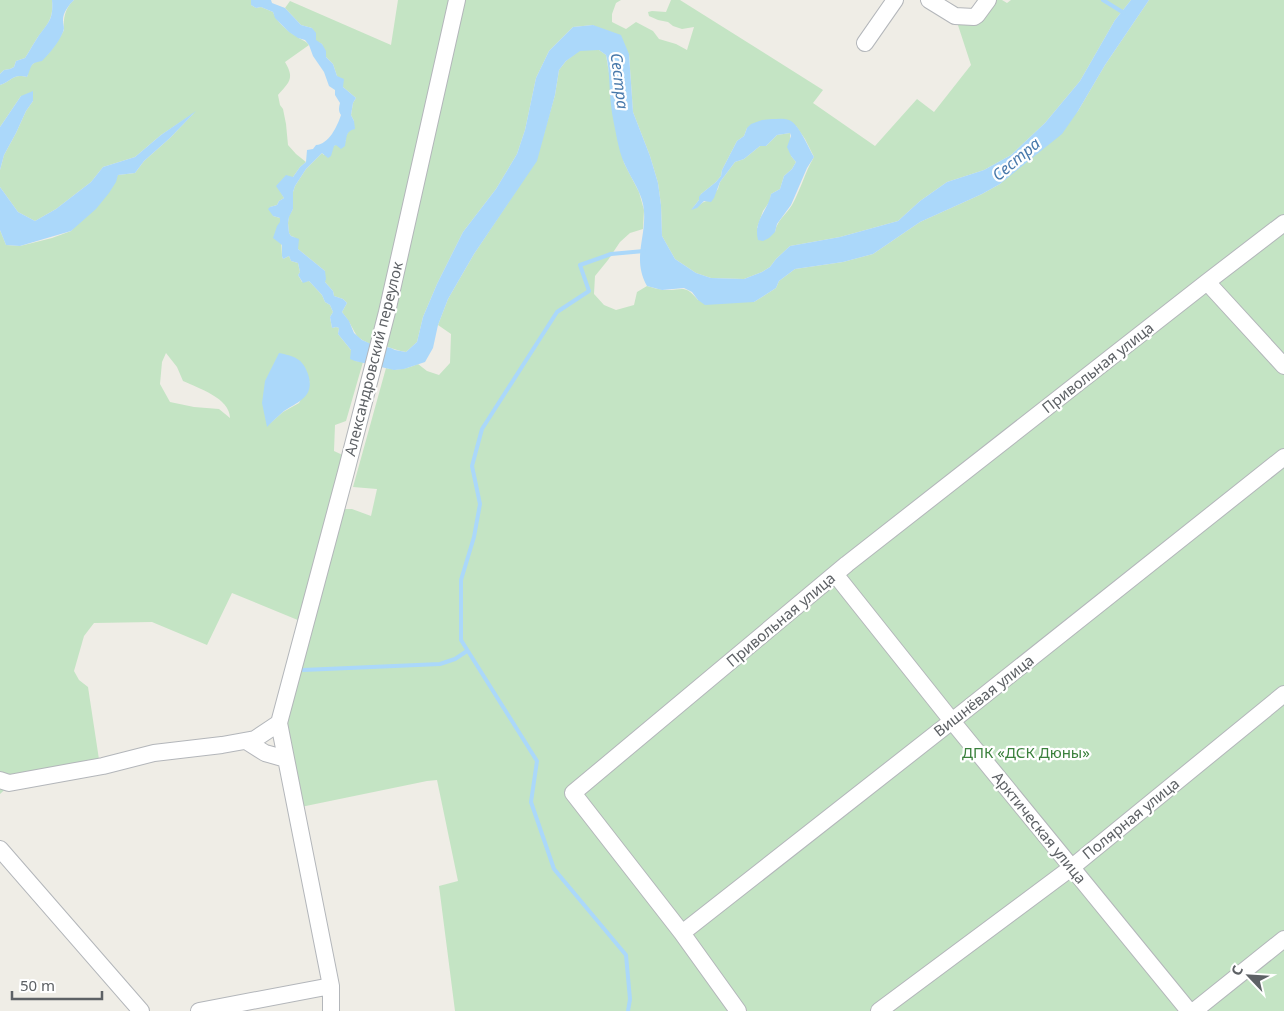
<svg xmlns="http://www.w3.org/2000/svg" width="1284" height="1011" viewBox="0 0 1284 1011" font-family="'Noto Sans',sans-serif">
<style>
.green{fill:#c4e4c4;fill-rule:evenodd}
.water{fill:#abd8fa}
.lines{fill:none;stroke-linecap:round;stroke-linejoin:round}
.stream{stroke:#abd8fa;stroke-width:4}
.minor-casing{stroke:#b3b6ba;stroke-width:18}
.minor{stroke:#fff;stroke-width:16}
.labels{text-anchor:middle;stroke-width:4.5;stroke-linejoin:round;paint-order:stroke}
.street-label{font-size:15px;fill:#5d6165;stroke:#fff}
.park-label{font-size:15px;fill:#3a803c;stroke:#fff}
.water-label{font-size:16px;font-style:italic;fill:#4879ab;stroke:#fff}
</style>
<rect width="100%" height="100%" fill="#efede6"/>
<!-- green -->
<path class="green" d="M 0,0 L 52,0 C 54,21 46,25 36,40 C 32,46 29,52 25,58 L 16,61 L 14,67 L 10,69 L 4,70 L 0,74 Z
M 74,0 L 251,0 L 251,5 L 256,8 L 261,7 L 273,12 C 276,21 287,31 296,36 C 301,40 305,40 309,45 L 285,62 C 295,79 289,82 278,95 L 280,105 L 283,109 L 286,124 L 288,145 L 296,154 L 306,162 L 300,167 L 293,177 L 284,178 L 277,186 L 284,198 L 279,201 L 277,205 L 270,207 L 273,216 L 280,218 L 282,256 L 283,259 L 289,256 L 291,261 L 298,263 L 300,272 L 298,275 L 302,282 L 309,281 L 322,295 L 325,302 L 330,305 L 333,312 L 330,317 L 332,328 L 336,327 L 339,328 L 338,334 L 351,350 L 355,361 L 363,362 L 346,421 L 335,425 L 334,451 L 349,458 L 336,509 L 352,509 L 371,516 L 377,489 L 353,487 L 386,368 C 398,371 406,369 418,364 L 427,371 L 439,375 L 450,363 L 451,334 L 438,325 L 448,299 L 474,254 L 536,161 L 555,95 L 559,70 L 566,61 L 580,50 L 599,50 L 606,55 L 624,163 L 639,192 L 644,210 L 643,229 L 630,233 L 620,242 L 608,260 L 595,276 L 594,294 L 604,305 L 616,310 L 634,305 L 637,292 L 647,286 C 653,288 658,289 664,290 C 682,291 684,283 698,300 L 754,302 L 776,288 L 779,281 L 795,269 L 843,262 L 873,254 L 920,222 L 982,194 L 1000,184 L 1078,111 L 1105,65 L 1149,0 L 1284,0 L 1284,1011 L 455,1011 L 439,886 L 458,881 L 437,780 L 427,781 L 296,808 L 282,737 L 305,623 L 232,593 L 207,645 L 152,622 L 94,623 L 84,636 L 74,671 L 79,680 L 88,687 L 100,766 L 13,782 L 0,794 L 0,230 L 6,245 L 20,246 L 52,238 L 71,231 L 118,175 L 135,173 L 144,161 L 170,138 L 194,113 L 161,135 L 135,157 L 103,167 L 91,182 L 56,209 L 35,221 L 18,212 L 0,187 L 0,170 L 4,155 L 16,133 L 26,111 L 33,101 L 21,96 L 0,127 L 0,85 C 12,81 13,73 27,77 C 28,75 28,72 29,69 C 32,61 43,60 48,54 C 54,47 60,38 64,30 C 63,18 65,8 74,0 ZM 166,353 L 177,367 L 183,381 C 198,388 230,398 230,418 L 219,409 L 194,407 L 170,402 L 160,384 L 162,362 ZM 310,381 L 299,403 L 283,412 L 267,426 Z
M 398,0 L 455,0 L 371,344 C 355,338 357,335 349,322 C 347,318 344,315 342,312 L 347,303 L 343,299 L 334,296 L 333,291 L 325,282 L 325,271 L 298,249 L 298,243 L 294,237 L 291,236 L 289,233 L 288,223 L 289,216 L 293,209 L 293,192 L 295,186 L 306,169 L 322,153 L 324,155 L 333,146 L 346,141 L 346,136 L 354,121 L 351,115 L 353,103 L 356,98 L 343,87 L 337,76 L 333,64 L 326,57 L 322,44 L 316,41 L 312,28 L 301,25 L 285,8 L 290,1 L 391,45 Z
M 459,0 L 621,0 L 616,3 L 612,14 L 612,22 L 626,29 L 636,22 L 653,31 L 659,39 L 676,44 L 687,50 L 694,27 L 682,29 L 673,26 L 668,22 L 658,20 L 649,16 L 648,12 L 652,11 L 666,12 L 671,0 L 680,0 L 823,90 L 813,103 L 875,146 L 917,99 L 934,112 L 971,65 L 955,16 L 974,17 L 988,0 L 1002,0 L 1007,3 L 1011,0 L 1131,0 L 1115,20 L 1080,81 L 1045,123 L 1011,155 L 984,170 L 947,182 L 920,201 L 898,221 L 840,237 L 790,246 L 776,259 L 770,267 L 762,272 L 744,279 L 711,278 L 696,273 L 675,259 L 662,236 L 661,205 L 658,183 L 650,156 L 633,112 L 629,54 L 593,25 L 573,27 L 549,51 L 536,78 L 525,130 L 517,154 L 496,189 L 463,232 L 437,284 L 423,317 L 417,342 L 406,352 C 399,351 392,348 385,346 ZM 796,126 L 805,139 L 814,157 C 805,172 801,189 792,205 C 786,215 777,220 775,232 L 757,228 L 763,211 L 770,201 L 771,194 L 780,189 L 784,176 L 792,169 L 796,162 L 791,156 L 790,133 L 777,135 L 766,146 L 760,146 L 744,159 L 735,162 L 720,182 L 718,189 L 708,201 C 702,201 699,207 692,209 L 699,200 L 701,194 L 716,182 L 721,176 L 722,170 L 737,141 L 744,136 L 747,128 Z"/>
<!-- water -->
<path class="water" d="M 52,0 L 74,0 C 69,5 63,12 63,20 C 63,25 65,28 63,32 C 59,42 50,53 42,61 C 28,63 32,68 27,77 C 13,73 12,81 0,85 L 0,74 L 4,70 L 10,69 L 14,67 L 16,61 L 25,58 C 29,52 32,46 36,40 C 46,24 54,22 52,0 Z
M 251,0 L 271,0 L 272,3 L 285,8 L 301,25 L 312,28 L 316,33 L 316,40 L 322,44 L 326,51 L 326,57 L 333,64 L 337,76 L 344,79 L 343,87 L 356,98 L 353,103 L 351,115 L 354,121 L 355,129 C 345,131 347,138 345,146 L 341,149 L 336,145 L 334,146 L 331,156 L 328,158 L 322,153 L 306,169 L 295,186 L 293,192 L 293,209 L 289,217 L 288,223 L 289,233 L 291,236 L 299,239 L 298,249 L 325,271 L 326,279 L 325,282 L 333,291 L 334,296 L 343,299 L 347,303 L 342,312 L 349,321 L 354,333 L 362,340 L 371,344 L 391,348 L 395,350 L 406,352 L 417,342 L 423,317 L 437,284 L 463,232 L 496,189 L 517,154 L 525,130 L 536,78 L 549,51 L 573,27 L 593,25 L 621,35 L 629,54 L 633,112 L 650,156 L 658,183 L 661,205 L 662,236 L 675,259 L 696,273 L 711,278 L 744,279 L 762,272 L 770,267 L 776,259 L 790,246 L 840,237 L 898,221 L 920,201 L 947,182 L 984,170 L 1011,155 L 1045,123 L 1080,81 L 1115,20 L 1131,0 L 1149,0 L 1105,65 L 1078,111 L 1062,134 L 1000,184 L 982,194 L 920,222 L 873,254 L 843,262 L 795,269 L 779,281 L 776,288 L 754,302 L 705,305 L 698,300 L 692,292 L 684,288 L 662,290 L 647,286 C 632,259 646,239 644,211 C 643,194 632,180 625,165 C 621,157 619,148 617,139 C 615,128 612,116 611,105 C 609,88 610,72 606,55 L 599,50 L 580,51 L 566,61 L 559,70 L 555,95 L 537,161 L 474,254 L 448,299 L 438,325 L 433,348 L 425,362 L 404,369 L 394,370 L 355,361 L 350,359 L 351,350 L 338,334 L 339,328 L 336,327 L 332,328 L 330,317 L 333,312 L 330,305 L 325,302 L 322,295 L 309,281 L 303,283 L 298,275 L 300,272 L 298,263 L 291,261 L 289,256 L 283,259 L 282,256 L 282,245 L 273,238 L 277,226 L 280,222 L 280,218 L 273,216 L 268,209 L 270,207 L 277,205 L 279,201 L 284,198 L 276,186 L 286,175 L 293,177 L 300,167 L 306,162 L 307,150 L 313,149 L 316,145 C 329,144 337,127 341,115 C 338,111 339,107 340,103 L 335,95 L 335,90 L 329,86 L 324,72 L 313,56 L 309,45 L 305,40 L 298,38 L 289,32 L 275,18 L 273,12 L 261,7 L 256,8 L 251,5 Z
M 33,91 L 33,101 L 26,111 L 16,133 L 4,155 L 0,170 L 0,127 L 21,96 Z
M 196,111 L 170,138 L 144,161 L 135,173 L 118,175 L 116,182 L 109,193 L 96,209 L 71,231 L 20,246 L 6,245 L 0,230 L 0,187 L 18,212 L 35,221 L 56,209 L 91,182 L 103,167 L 135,157 L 161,135 Z
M 772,119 C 777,119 784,118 789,120 C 799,124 808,147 814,157 L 807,168 L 791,205 L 777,224 L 775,232 L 769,238 L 763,241 L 758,240 C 753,220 768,211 771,194 L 780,189 L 784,176 L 792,169 L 796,162 L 791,156 L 787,147 L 791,136 L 790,133 L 777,135 L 766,146 L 760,146 L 744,159 L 735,162 L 720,182 L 714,198 L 711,202 L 704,201 L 697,208 L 691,210 L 699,200 L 699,197 L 701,194 L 716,182 L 721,176 L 722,170 L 737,141 L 744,136 L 747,128 L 751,124 L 762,120 Z
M 279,353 C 293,356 303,358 308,374 C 315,396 300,401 284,411 C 278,416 272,422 267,427 L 262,403 L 265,381 Z"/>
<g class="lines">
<!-- stream -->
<path class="stream" d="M 1103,0 L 1124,13
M 303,670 L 440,664 L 455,659 L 467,651
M 628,1011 L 630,999 L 626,955 L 554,869 L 531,802 L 537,761 L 461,640 L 461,580 L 474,537 L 480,504 L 472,466 L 482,429 L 557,312 L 589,291 L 580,265 L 611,254 L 644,251"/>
<!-- minor casing -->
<g class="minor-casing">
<path id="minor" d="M 929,0 L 955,16 L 974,17 L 977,15 L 988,0
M 865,43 L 895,0
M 1207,282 L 1284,366
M 835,574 L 952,721 L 1189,1011
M 246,741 L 265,753 L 286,759
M 0,780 L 9,783 L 103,766 L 154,753 L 222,745 L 255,739 L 279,723
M 0,849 L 141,1011
M 682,933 L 952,721 L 1284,457
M 199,1011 L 331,986
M 331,1011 L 331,986 L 279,723 L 346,472 L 387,312 L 457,0
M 738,1011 L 682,933 L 573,793 L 847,564 L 1207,282 L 1284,223
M 879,1011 L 1071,868 L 1284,694
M 1194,1011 L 1284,939"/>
</g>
<!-- minor -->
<use href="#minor" class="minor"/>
</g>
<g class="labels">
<!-- street labels -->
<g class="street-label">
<text transform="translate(374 359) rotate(-76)" y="5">Александровский переулок</text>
<text transform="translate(1098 368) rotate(-38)" y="5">Привольная улица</text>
<text transform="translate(781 620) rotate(-40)" y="5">Привольная улица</text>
<text transform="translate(984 696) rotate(-38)" y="5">Вишнёвая улица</text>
<text transform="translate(1131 819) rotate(-39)" y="5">Полярная улица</text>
<text transform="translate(1039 828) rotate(51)" y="5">Арктическая улица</text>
</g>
<!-- park labels -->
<g class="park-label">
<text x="1026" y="758">ДПК «ДСК Дюны»</text>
</g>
<!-- water labels -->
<g class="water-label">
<text transform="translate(620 81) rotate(83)" y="6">Сестра</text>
<text transform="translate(1016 159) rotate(-40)" y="6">Сестра</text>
</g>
</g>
<!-- north arrow -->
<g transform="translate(1249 976) rotate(295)" stroke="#ffffff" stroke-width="4" paint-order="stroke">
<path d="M0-4L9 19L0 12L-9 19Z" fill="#5d6165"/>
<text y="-8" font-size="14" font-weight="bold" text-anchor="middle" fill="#5d6165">С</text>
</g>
<!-- scale -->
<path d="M12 991v8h90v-8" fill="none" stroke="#5d6165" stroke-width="2.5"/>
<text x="20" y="991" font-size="15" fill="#5d6165" stroke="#ffffff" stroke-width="4" paint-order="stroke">50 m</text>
</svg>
